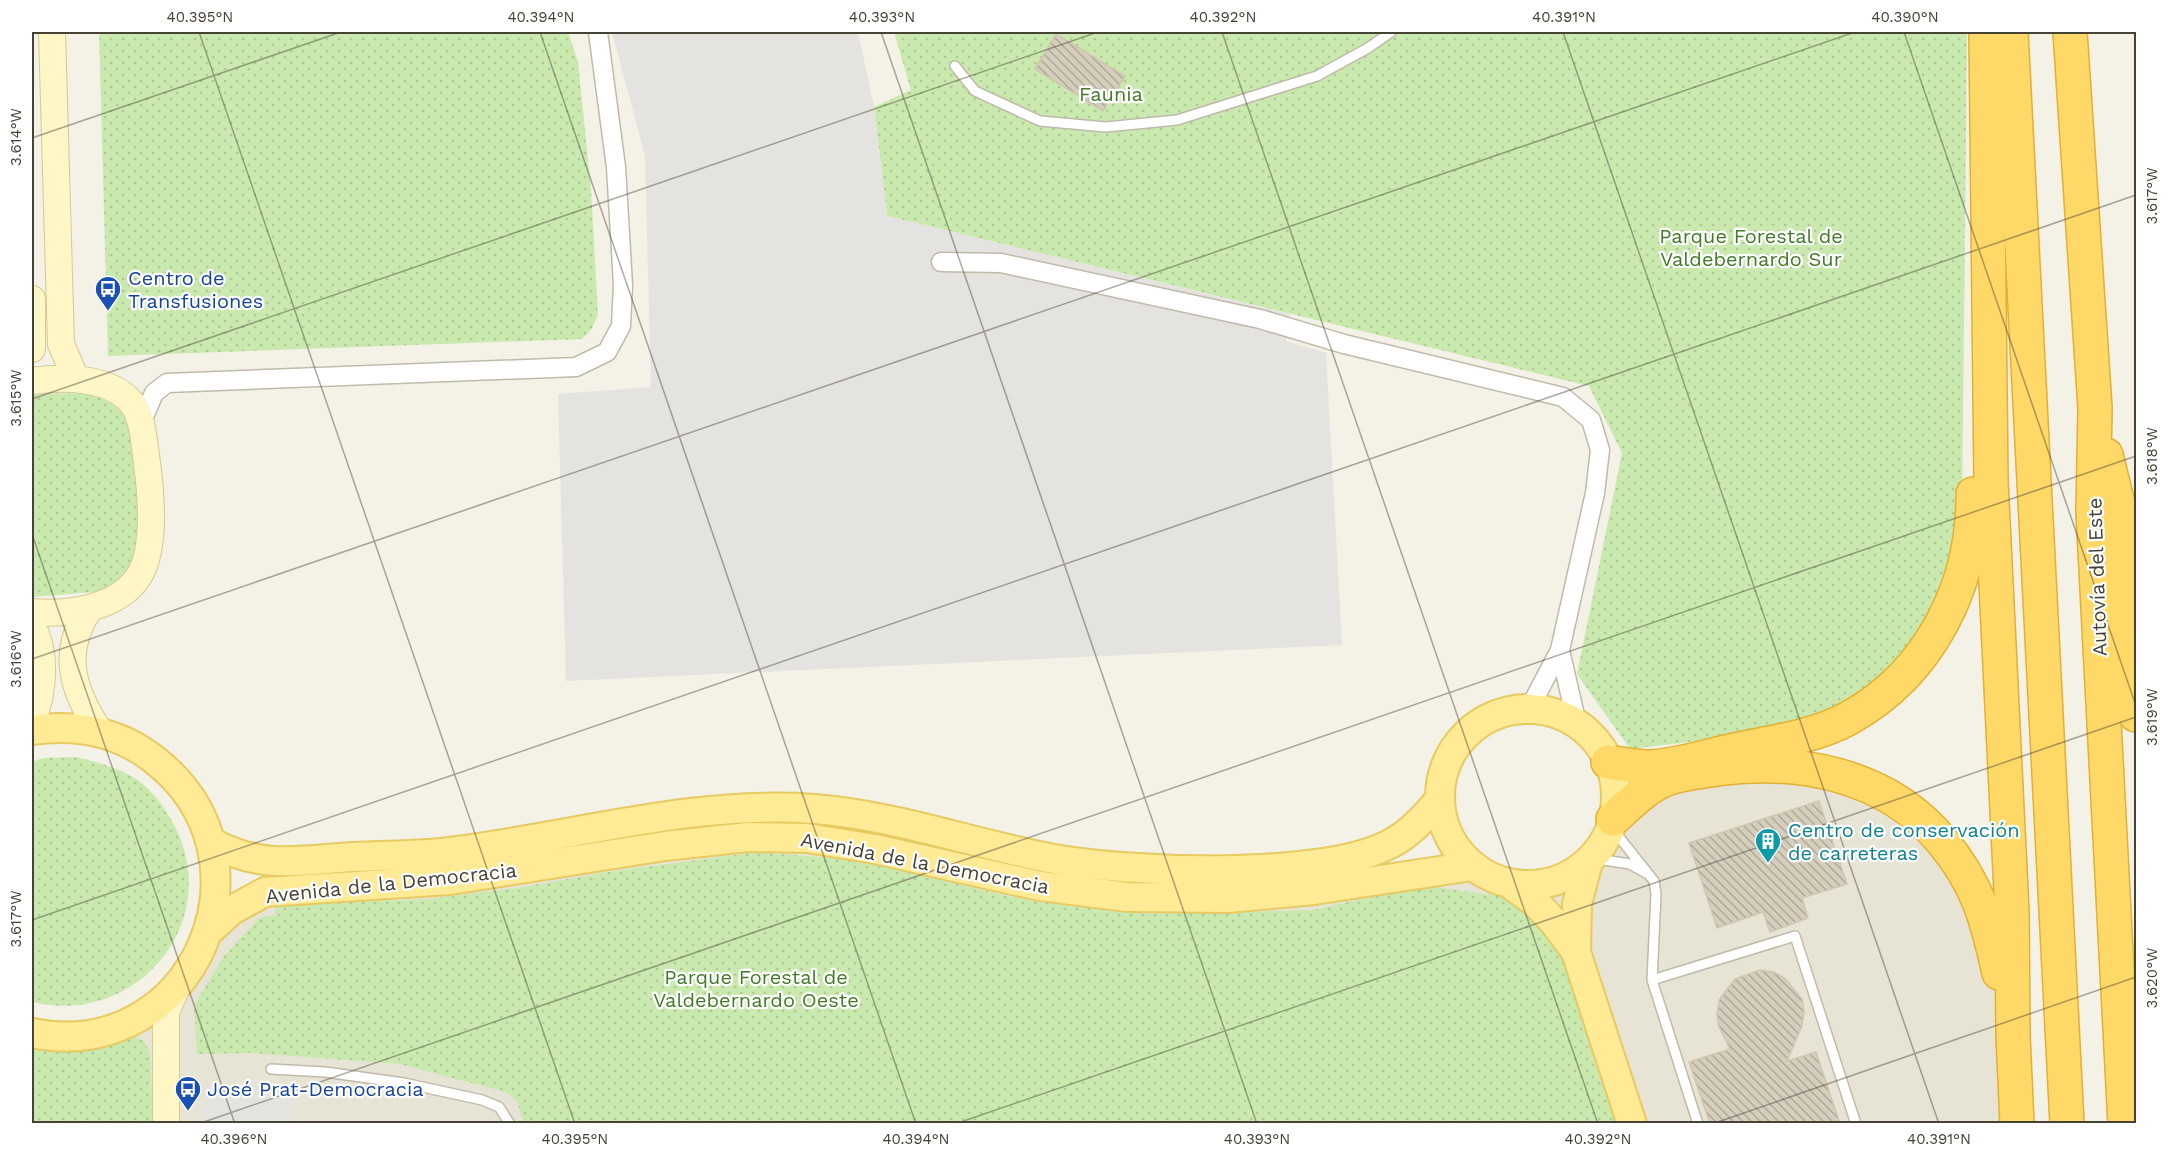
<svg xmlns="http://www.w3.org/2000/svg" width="2168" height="1155" viewBox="0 0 2168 1155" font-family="'Work Sans',sans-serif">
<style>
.residential{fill:#e8e4d5}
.grass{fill:url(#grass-dots)}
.parking{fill:#e5e3df}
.building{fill:url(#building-back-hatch);stroke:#d1c7af;stroke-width:1.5}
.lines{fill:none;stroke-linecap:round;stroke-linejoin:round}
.lane-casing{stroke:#c0baa9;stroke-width:12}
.street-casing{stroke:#c0baa9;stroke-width:21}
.secondary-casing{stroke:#d5c996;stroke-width:28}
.primary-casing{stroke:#e7ca62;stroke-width:32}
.highway-casing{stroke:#e2b034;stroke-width:36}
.lane{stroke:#fff;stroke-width:9}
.street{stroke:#fff;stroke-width:18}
.secondary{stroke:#fff6c6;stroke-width:26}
.primary{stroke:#ffea95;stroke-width:28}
.highway{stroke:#ffd967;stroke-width:33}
.ticks{fill:none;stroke:#474236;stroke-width:1.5;stroke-opacity:0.45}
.labels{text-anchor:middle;stroke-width:4.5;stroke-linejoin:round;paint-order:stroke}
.park-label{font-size:20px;fill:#407b27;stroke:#fff}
.transit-label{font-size:20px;fill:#164399;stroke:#fff;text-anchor:start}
.street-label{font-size:20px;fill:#474236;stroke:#fff}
.culture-label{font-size:20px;fill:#0d838f;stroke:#fff;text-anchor:start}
.neatline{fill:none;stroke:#474236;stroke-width:2}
.ticks-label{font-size:15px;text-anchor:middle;fill:#474236}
</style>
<defs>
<pattern id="grass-dots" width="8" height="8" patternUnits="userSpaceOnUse" patternTransform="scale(1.5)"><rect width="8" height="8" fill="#cae9af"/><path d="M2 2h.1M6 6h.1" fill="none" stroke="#afc997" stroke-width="1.8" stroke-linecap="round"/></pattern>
<pattern id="building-back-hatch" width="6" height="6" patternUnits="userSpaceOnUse" patternTransform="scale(1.5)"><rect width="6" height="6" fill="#d6cebc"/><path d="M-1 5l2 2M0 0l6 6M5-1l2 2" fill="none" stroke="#afa99a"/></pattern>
</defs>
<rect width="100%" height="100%" fill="#f4f1e7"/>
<!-- residential -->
<path class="residential" d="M 1742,766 L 1904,806 L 1987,917 L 2017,1123 L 32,1124 L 118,1027 L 232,910 L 748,837 L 1127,897 L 1472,866 L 1510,884 L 1535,885 L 1572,874 L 1588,862 L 1602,844 L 1611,827 L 1638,798 Z"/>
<!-- grass -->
<path class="grass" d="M 99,32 L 568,32 L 578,62 L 591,189 L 598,315 L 591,330 L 582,339 L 108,356 Z
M 894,32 L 1967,32 L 1962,518 L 1920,643 L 1838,711 L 1740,736 L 1630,749 L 1577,674 L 1622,453 L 1589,386 L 887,216 L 874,107 L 911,90 Z
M 85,393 L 104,399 L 122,410 L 133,427 L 138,451 L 139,551 L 129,573 L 107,591 L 32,597 L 32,394 Z
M 76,757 C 97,762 117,767 136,779 C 150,788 161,803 169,816 C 230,914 141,1028 32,1002 L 32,762 L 44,758 Z
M 757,852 L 859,860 L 1012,897 L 1147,914 L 1313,910 L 1423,885 L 1511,898 L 1556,939 L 1615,1123 L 524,1123 L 517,1101 L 505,1092 L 400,1064 L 250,1053 L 197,1054 L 194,1005 L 224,956 L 259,918 L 275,915 L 275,905 L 426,899 L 517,888 L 608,872 Z
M 125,1035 L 143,1040 L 150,1053 L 153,1123 L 32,1123 L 32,1043 Z"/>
<!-- parking -->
<path class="parking" d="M 612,32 L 858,32 L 874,107 L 887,216 L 1290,314 L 1286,341 L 1326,353 L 1342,645 L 566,681 L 558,394 L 651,387 L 645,156 Z
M 294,1086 L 295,1123 L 202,1123 L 202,1087 Z"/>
<!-- building -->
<path class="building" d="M 1056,34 L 1125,76 L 1103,111 L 1035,69 Z
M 1819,801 L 1847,884 L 1802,898 L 1808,918 L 1770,932 L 1763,912 L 1717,928 L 1689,843 Z
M 1760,970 L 1773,972 L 1785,978 L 1802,999 L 1804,1012 L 1802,1026 L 1787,1061 L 1816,1052 L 1840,1124 L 1710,1124 L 1689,1062 L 1730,1049 L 1719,1027 L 1717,1014 L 1719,1000 L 1735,979 Z"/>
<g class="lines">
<!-- lane casing -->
<g class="lane-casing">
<path id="lane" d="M 955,66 L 975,91 L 1040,121 L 1106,127 L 1177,120 L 1317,76 L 1368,48 L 1391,32
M 1611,827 L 1654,881 L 1656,894 L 1652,980 L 1698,1124
M 1591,858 L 1630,864 L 1646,873
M 1652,980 L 1795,936 L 1856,1124
M 271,1069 L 325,1072 L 404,1083 L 482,1100 L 499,1107 L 510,1124"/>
</g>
<!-- street casing -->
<g class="street-casing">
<path id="street" d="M 941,262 L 1001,263 L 1260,319 L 1344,344 L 1563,397 L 1591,420 L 1600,450 L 1595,493 L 1560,650 L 1529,709
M 141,424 L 154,393 L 167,383 L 576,367 L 607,352 L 621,326 L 623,285 L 616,167 L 598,32
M 1560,650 L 1577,724"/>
</g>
<!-- secondary casing -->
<g class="secondary-casing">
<path id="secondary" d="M 52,32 L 61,344 L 76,379
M 32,299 L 32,349
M 32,381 C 62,377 108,376 131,402 C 144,418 144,444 147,463 C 151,493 156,549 139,576 C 118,609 67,615 32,612
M 90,608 C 60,652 72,690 100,732
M 32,625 C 47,654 44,691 32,722
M 166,1124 L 166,1012 L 176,989"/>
</g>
<!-- primary casing -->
<g class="primary-casing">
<path id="primary" d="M1440 797a88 88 0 1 1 176 0a88 88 0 1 1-176 0Z
M 32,730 C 74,724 117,731 152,758 C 284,857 194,1066 32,1033
M 213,843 C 262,870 301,860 354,857 C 388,855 422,856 456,851 C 575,836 693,800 814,809 C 894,815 971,843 1049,858 C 1127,873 1318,880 1388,845 C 1409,835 1425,817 1440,799
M 1510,884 L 1535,902 L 1553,921 L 1576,952 L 1632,1124
M 210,930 L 232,910 L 265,892 L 450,880 L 665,846 L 748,837 L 807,838 L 875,849 L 1040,886 L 1127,897 L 1228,898 L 1314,890 L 1472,866
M 1576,952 L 1577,904 L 1588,862"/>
</g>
<!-- highway casing -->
<g class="highway-casing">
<path id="highway" d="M 1986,32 L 1991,481 L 2012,912 L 2013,1036 L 2017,1124
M 2011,32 L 2067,1124
M 2070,32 L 2095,408 L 2093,512 L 2125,1124
M 2106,455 L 2121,516 L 2136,715
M 1608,762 C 1621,764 1636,767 1649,767 C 1677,766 1707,756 1734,750 C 1772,742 1815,737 1849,718 C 1930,673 1974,585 1973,494
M 1613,819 C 1628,806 1645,788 1664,780 C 1680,773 1700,772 1717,769 C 1799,758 1886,774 1942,841 C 1978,884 1987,919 1999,973"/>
</g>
<!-- lane -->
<use href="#lane" class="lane"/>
<!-- street -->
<use href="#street" class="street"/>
<!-- secondary -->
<use href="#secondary" class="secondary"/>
<!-- primary -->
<use href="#primary" class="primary"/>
<!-- highway -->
<use href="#highway" class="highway"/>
</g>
<!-- ticks -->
<path class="ticks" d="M 199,32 L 575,1124M 540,32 L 916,1124M 881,32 L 1257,1124M 1222,32 L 1598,1124M 1563,32 L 1939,1124M 1904,32 L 2136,706M 32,138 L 341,32M 32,399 L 1098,32M 32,534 L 235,1124M 32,659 L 1855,32M 32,920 L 2136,195M 198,1124 L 2136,456M 955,1124 L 2136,717M 1712,1124 L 2136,977"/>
<!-- icons -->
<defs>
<g id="bus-pin" transform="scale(1.35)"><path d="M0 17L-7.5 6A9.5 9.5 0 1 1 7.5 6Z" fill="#1a4fb4" stroke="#fff"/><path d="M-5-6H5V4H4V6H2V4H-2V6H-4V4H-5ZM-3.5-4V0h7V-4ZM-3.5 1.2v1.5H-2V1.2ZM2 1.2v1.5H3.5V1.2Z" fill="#fff"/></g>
<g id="building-pin" transform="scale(1.35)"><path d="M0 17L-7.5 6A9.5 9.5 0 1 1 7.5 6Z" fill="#0f9aa8" stroke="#fff"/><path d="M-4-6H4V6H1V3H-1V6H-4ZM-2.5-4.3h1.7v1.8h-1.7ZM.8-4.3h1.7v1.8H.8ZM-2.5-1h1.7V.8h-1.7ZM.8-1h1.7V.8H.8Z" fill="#fff"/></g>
</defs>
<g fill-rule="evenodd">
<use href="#bus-pin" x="108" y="289"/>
<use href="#building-pin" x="1768" y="841"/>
<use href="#bus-pin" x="188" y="1089"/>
</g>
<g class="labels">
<!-- park labels -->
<g class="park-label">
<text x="1111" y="101">Faunia</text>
<text x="1751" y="243">Parque Forestal de<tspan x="1751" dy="23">Valdebernardo Sur</tspan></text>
<text x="756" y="984">Parque Forestal de<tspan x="756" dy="23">Valdebernardo Oeste</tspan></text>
</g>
<!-- transit labels -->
<g class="transit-label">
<text x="128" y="285">Centro de<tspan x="128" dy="23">Transfusiones</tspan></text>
<text x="207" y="1096">José Prat-Democracia</text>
</g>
<!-- street labels -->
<g class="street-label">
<text transform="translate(2097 577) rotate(-92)" y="7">Autovía del Este</text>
<text transform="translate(925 863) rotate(11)" y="7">Avenida de la Democracia</text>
<text transform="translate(391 883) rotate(-6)" y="7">Avenida de la Democracia</text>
</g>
<!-- culture labels -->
<g class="culture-label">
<text x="1788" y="837">Centro de conservación<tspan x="1788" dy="23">de carreteras</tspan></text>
</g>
</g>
<!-- border -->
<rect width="2168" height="1155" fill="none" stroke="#ffffff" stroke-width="66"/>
<rect x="33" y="33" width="2102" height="1089" class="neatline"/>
<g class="ticks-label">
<text x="200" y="22">40.395°N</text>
<text x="541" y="22">40.394°N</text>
<text x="882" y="22">40.393°N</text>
<text x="1223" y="22">40.392°N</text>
<text x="1564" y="22">40.391°N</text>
<text x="1905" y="22">40.390°N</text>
<text transform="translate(16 137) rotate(-90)" y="5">3.614°W</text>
<text transform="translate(2152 196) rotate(-90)" y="5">3.617°W</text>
<text transform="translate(16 398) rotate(-90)" y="5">3.615°W</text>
<text transform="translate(2152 456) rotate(-90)" y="5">3.618°W</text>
<text transform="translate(16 659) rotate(-90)" y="5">3.616°W</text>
<text transform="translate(2152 717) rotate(-90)" y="5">3.619°W</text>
<text transform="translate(16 919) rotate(-90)" y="5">3.617°W</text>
<text transform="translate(2152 978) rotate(-90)" y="5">3.620°W</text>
<text x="234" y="1144">40.396°N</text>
<text x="575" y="1144">40.395°N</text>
<text x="916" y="1144">40.394°N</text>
<text x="1257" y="1144">40.393°N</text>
<text x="1598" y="1144">40.392°N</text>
<text x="1939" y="1144">40.391°N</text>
</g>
</svg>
